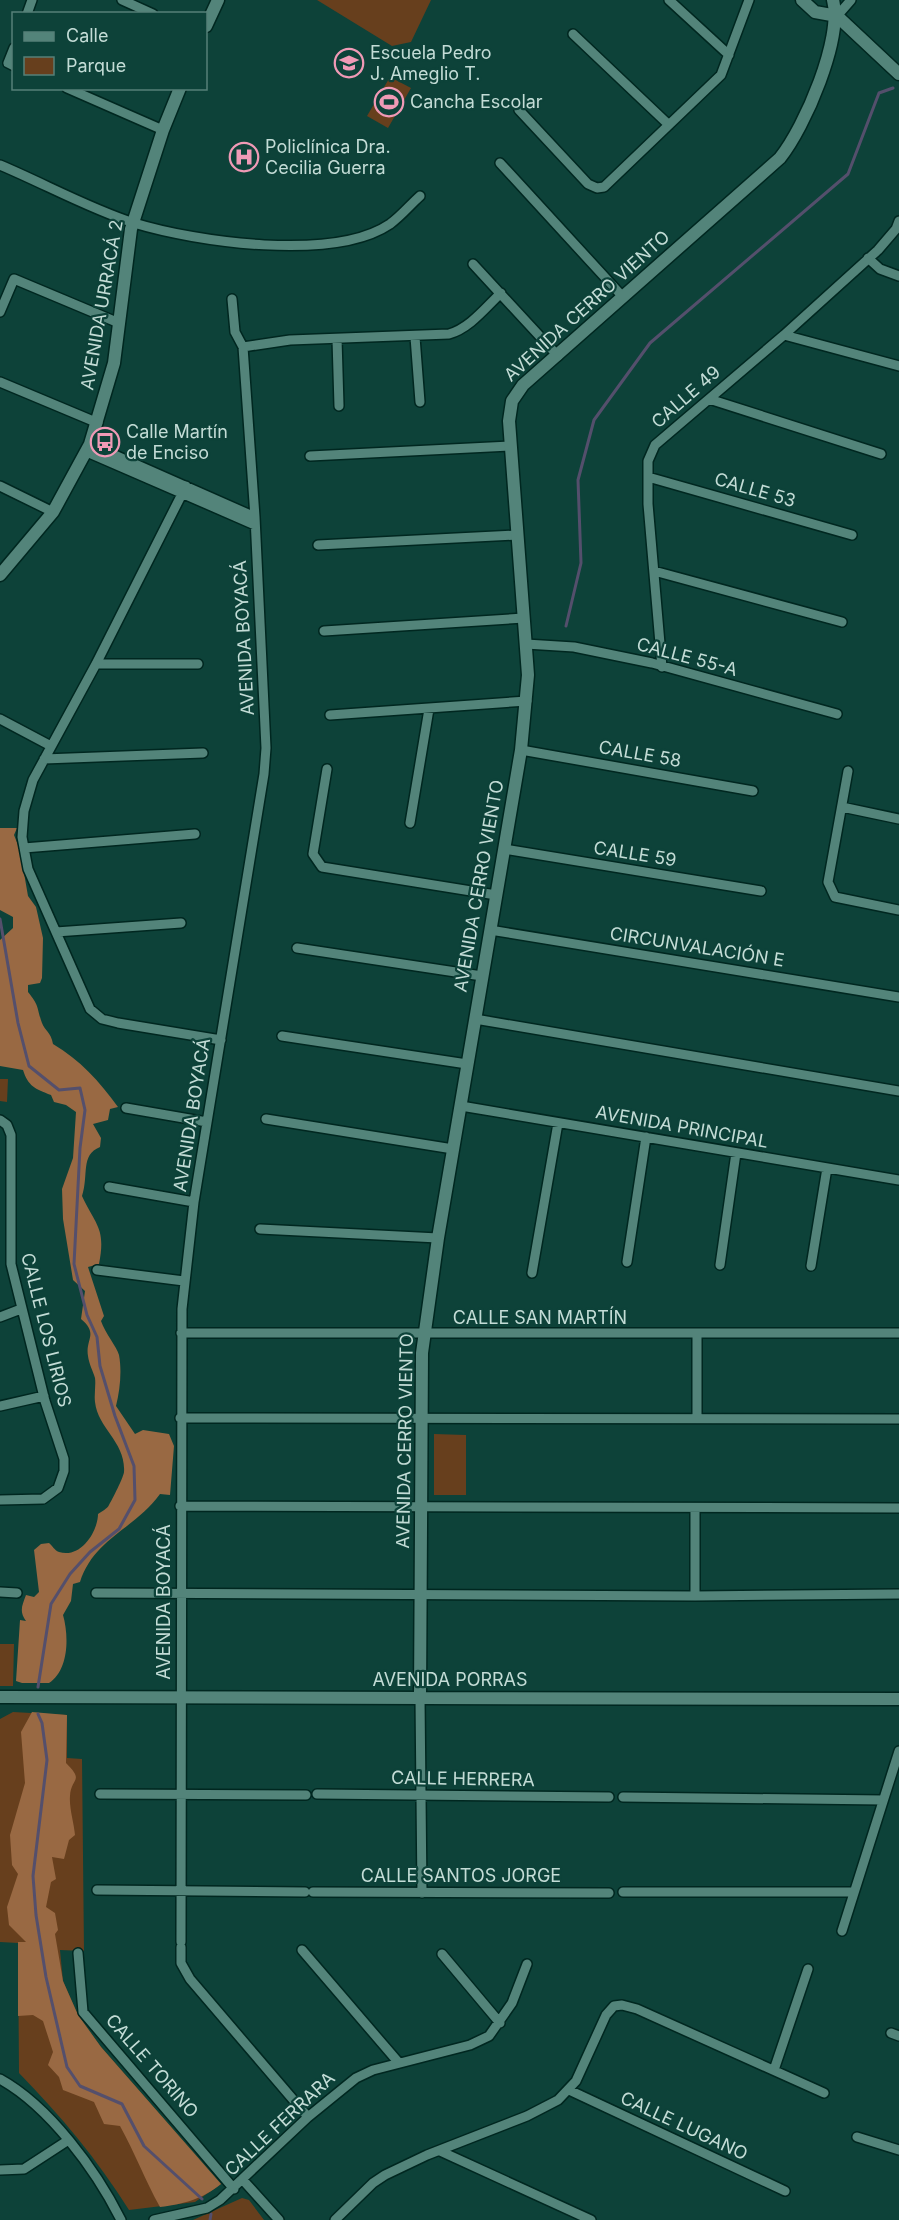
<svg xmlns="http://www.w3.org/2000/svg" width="899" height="2220" viewBox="0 0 899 2220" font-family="Inter,sans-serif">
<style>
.green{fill:#673f1d}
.forest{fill:#996943}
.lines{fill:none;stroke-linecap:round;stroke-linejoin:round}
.stream{stroke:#544f6c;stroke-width:3}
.minor-casing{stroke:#002720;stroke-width:12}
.tertiary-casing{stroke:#002720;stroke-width:15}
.minor{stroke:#53847a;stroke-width:9}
.tertiary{stroke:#53847a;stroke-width:12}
.labels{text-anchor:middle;stroke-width:4.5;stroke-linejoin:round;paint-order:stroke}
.poi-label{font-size:18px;fill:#c3dcd6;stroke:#0d4239;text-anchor:start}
.street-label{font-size:18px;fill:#c3dcd6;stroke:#0d4239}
</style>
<rect width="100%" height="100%" fill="#0d4239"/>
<!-- green -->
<path class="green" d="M 317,0 L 431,0 L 411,42 L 392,46 Z
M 390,77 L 411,88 L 388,128 L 367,116 Z
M 0,1079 L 8,1079 L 7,1102 L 0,1101 Z
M 434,1434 L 466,1435 L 466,1495 L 434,1495 Z
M 0,1644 L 14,1644 L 13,1686 L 0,1686 Z
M 13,1712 L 67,1715 L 67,1758 L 82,1759 L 84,1951 L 60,1950 L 63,1981 L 78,2015 L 101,2047 L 221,2184 L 195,2202 L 129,2210 C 97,2159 61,2116 19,2073 L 18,1943 L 0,1942 L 0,1719 Z
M 242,2198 L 249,2200 L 264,2220 L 193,2220 Z"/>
<!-- forest -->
<path class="forest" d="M 0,828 L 17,828 L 14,835 L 20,850 L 28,896 L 36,907 L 43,938 L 42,978 L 40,983 L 28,985 L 28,992 C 40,1007 36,1006 42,1023 C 45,1031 51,1032 53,1044 C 80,1060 99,1081 118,1107 L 110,1109 L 108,1120 L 93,1124 L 101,1138 L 100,1147 C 80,1155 89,1175 82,1196 C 96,1226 106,1228 99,1264 L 88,1267 L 104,1316 L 101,1321 C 105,1333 117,1347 119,1355 C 122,1371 120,1390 116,1406 L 135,1434 L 143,1430 L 169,1434 L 174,1446 L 170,1495 L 160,1494 C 135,1529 94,1538 80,1582 L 73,1584 L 71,1601 L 63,1615 C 69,1636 69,1670 49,1683 L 22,1683 L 16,1681 L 20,1620 L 26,1621 C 19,1611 22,1606 26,1595 L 34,1597 L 39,1592 L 34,1550 L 41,1544 L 49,1543 C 53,1546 54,1550 59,1552 C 81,1559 98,1531 98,1514 C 102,1511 107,1509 109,1505 C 112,1500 124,1476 124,1472 C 126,1442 98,1429 95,1402 C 94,1394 96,1386 95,1378 C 93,1371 89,1364 88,1356 C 85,1339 99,1334 81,1319 L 85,1291 L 73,1280 L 63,1219 L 62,1189 L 73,1158 L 76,1112 L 66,1105 L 54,1102 L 51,1095 C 35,1089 28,1086 23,1070 L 0,1066 L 0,940 L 13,928 L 13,917 L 0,910 Z
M 32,1712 L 67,1715 L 66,1763 C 85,1782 71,1777 70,1796 C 69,1808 74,1823 75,1835 L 69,1840 L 64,1859 L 52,1857 L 56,1879 L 51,1882 L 46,1907 L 55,1913 L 58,1930 L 55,1934 L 63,1981 L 78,2015 L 101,2047 L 221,2184 C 202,2199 185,2204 160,2207 C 145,2180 135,2153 120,2126 L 104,2124 L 94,2102 L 63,2090 L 59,2077 L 48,2065 L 53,2052 L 43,2021 L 33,2015 L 18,2016 L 18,1942 L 26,1942 L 9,1925 L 7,1907 L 18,1874 L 12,1865 L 10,1835 L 25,1783 L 21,1732 Z"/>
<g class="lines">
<!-- stream -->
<path class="stream" d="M 566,626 L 581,563 L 578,480 L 594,420 L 650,343 L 848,174 L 879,93 L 893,88
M 0,919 L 18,1023 L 29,1066 L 59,1090 L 80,1088 L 85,1110 L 80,1148 L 74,1264 L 87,1315 L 97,1337 L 100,1366 L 115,1416 L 134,1466 L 135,1500 L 119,1529 L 90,1552 L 70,1574 L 51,1604 L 38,1687
M 38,1714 L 42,1723 L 47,1760 L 33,1876 L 36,1915 L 46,1977 L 67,2067 L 80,2086 L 122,2104 L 144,2146 L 202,2199
M 210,2220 L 211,2214"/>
<!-- minor casing -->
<g class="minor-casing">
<path id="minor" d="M 122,0 L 153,14
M 669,0 L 729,55
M 27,14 L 32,0
M 837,16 L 851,0
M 573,34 L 669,125
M 14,48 L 8,63 L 14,66
M 67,88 L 163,130
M 519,110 L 588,184 L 597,188 L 604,187 L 721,75 L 749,0
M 500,163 L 623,297
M 0,165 C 43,183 90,209 134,223 C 196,242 334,262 390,224 C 401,216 410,205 420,196
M 868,258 L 880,269 L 899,276
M 473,264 L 558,356
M 0,312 L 14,279 L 119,323
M 784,335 L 899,366
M 415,337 L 420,402
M 337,339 L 339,406
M 243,347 L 290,340 L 449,334 C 470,328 485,308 501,293
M 0,382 L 98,423
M 709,399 L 881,454
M 90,444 L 255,517
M 87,452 L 255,525
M 310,456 L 511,446
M 648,477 L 852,535
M 0,486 L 53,512
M 186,486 L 96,664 L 33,780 L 24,811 L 22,837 L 28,869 L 90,1009 L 102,1019 L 118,1023 L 221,1040
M 318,545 L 517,535
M 654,571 L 842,622
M 324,631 L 524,618
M 526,644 L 574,647 L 652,663 L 837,714
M 96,664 L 198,664
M 662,667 L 648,504 L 648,461 L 655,445 L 784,335 L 878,250 L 896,229 L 899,221
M 330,715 L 527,701
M 0,719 L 51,746
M 521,750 L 753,791
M 44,759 L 203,753
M 327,769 L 313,854 L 322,867 L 496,895
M 848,771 L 828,882 L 835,897 L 899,910
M 842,807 L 899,819
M 410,823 L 429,709
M 24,848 L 195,834
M 504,849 L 761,891
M 490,930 L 899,997
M 56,932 L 181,923
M 297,948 L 482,976
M 475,1019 L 899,1091
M 282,1036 L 467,1064
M 461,1106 L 899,1180
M 126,1108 L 207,1122
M 266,1119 L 453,1149
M 0,1120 L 7,1125 L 11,1135 L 11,1264 L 45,1401 L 64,1459 L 64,1471 L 58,1488 L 43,1499 L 0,1500
M 109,1187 L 194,1202
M 260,1229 L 438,1238
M 627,1262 L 646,1137
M 720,1265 L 736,1153
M 811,1266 L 827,1168
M 97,1270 L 184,1281
M 532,1273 L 558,1123
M 0,1317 L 21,1309
M 181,1333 L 899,1333
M 697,1335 L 697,1418
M 0,1406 L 44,1396
M 180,1418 L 899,1419
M 180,1506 L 899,1508
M 695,1508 L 695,1596
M 0,1592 L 17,1593
M 96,1593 L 695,1596 L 899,1594
M 420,1698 L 422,1893
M 100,1794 L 306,1795
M 317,1794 L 609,1797
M 623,1797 L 883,1800
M 97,1890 L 305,1892
M 313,1892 L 609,1893
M 623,1892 L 854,1892
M 842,1931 L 899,1751
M 181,1942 L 182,1309 L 194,1202 L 264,774 L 266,748 L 255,517 L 243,347 L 235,332 L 232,299
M 181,1947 L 181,1963 L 190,1979 L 308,2117
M 302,1950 L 399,2063
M 78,1953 L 83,2012 L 234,2189
M 442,1954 L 500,2023
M 891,2033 L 899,2036
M 774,2070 L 808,1969
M 0,2079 C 49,2106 96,2170 121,2220
M 569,2090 L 785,2191
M 857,2137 L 899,2150
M 440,2151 L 591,2220
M 0,2170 L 24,2169 L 67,2141
M 242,2179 L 279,2220
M 154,2220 L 207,2208 L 220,2200 L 308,2117 L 356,2078 L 373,2070 L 470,2045 L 489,2036 L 512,2003 L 527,1964
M 335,2220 L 373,2183 L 385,2175 L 427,2155 L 527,2116 L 558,2100 L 576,2081 L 606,2015 L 614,2006 L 622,2005 L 637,2009 L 824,2093"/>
</g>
<!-- tertiary casing -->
<g class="tertiary-casing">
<path id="tertiary" d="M 802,0 L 815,12 L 837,16 L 899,74
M 206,26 L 218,0
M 0,575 L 53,512 L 90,444 L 114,363 L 131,229 L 163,130 L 180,88
M 0,1697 L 899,1699
M 420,1698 L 422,1353 L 438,1238 L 521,750 L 528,675 L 509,421 L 512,401 L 523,385 L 780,158 C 805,127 843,38 833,0"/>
</g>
<!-- minor -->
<use href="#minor" class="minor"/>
<!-- tertiary -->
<use href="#tertiary" class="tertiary"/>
</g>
<!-- icons -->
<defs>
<g id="school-ring" transform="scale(1.5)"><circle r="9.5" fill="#0d4239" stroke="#f09ab6" stroke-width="1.5"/><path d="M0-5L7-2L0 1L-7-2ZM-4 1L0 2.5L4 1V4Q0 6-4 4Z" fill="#f09ab6"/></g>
<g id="stadium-ring" transform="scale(1.5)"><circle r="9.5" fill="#0d4239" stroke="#f09ab6" stroke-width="1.5"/><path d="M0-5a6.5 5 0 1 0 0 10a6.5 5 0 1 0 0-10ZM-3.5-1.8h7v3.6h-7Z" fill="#f09ab6"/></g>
<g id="hospital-ring" transform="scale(1.5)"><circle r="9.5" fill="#0d4239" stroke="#f09ab6" stroke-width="1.5"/><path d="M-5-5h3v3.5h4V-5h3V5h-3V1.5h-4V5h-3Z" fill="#f09ab6"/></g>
<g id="bus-ring" transform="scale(1.5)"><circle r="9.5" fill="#0d4239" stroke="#f09ab6" stroke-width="1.5"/><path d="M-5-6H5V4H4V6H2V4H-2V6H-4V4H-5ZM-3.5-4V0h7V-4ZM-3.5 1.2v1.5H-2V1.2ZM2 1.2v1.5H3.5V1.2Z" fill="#f09ab6"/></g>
</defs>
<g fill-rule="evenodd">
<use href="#school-ring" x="349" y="63"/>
<use href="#stadium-ring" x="389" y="102"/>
<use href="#hospital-ring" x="244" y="157"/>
<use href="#bus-ring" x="105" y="442"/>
</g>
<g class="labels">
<!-- poi labels -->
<g class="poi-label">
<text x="370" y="59">Escuela Pedro<tspan x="370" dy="21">J. Ameglio T.</tspan></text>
<text x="410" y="108">Cancha Escolar</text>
<text x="265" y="153">Policlínica Dra.<tspan x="265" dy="21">Cecilia Guerra</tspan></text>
<text x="126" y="438">Calle Martín<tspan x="126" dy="21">de Enciso</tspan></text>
</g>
<!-- street labels -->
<g class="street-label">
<text transform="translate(102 305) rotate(-80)" y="6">AVENIDA URRACÁ 2</text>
<text transform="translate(587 306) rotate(-42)" y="6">AVENIDA CERRO VIENTO</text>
<text transform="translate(686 397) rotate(-41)" y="6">CALLE 49</text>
<text transform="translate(755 490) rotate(16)" y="6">CALLE 53</text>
<text transform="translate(244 638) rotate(-93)" y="6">AVENIDA BOYACÁ</text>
<text transform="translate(687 657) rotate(15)" y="6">CALLE 55-A</text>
<text transform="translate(640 754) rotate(10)" y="6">CALLE 58</text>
<text transform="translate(635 854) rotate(9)" y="6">CALLE 59</text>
<text transform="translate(479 886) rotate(-80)" y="6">AVENIDA CERRO VIENTO</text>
<text transform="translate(697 947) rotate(9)" y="6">CIRCUNVALACIÓN E</text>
<text transform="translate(192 1115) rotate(-81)" y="6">AVENIDA BOYACÁ</text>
<text transform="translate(682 1127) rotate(10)" y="6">AVENIDA PRINCIPAL</text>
<text x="540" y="1324">CALLE SAN MARTÍN</text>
<text transform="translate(46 1330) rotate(76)" y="6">CALLE LOS LIRIOS</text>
<text transform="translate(405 1441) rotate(-89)" y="6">AVENIDA CERRO VIENTO</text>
<text transform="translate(164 1602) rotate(-90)" y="6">AVENIDA BOYACÁ</text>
<text x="450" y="1686">AVENIDA PORRAS</text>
<text transform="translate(463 1779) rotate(1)" y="6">CALLE HERRERA</text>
<text x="461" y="1882">CALLE SANTOS JORGE</text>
<text transform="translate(152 2066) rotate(49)" y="6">CALLE TORINO</text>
<text transform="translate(280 2124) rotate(-43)" y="6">CALLE FERRARA</text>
<text transform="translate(684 2126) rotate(25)" y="6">CALLE LUGANO</text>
</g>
</g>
<!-- legend -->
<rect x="12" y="12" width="195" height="78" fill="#0d4239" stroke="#568078" stroke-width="1.5"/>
<rect x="24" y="32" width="30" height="9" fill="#53847a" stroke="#568078" stroke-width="1.5"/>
<text x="66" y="42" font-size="18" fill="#c3dcd6">Calle</text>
<rect x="24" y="57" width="30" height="18" fill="#673f1d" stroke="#568078" stroke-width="1.5"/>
<text x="66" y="72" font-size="18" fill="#c3dcd6">Parque</text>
</svg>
